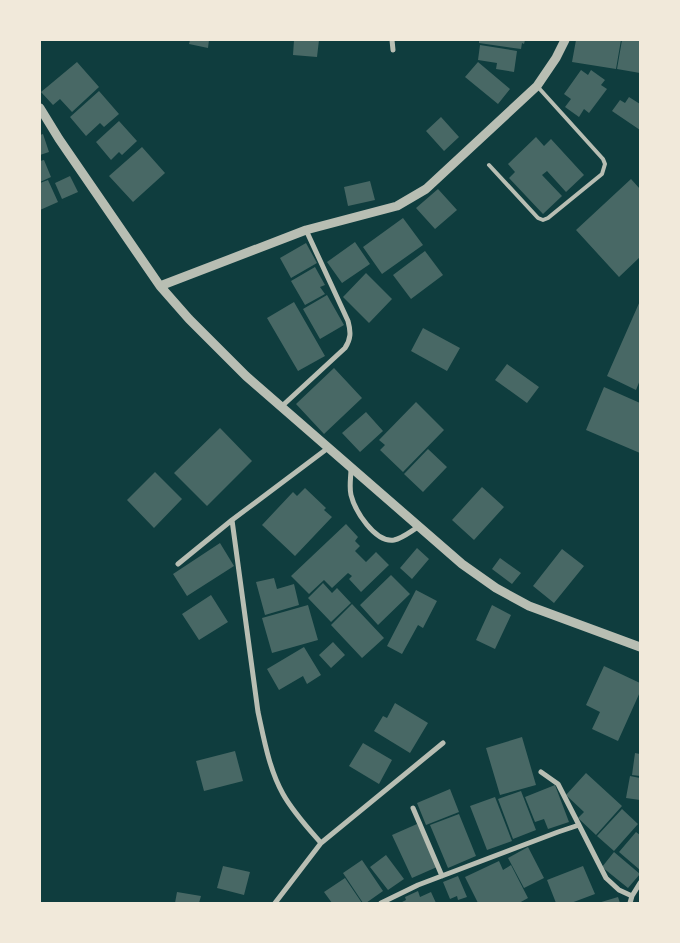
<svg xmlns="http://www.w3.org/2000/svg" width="680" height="943" viewBox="0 0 680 943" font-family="Lora,serif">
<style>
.building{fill:#486865}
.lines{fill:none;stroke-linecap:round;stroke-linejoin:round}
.service{stroke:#b8beb3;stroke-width:4}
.minor{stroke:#b8beb3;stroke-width:5}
.tertiary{stroke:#b8beb3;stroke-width:9}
</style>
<rect width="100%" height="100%" fill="#0f3d3e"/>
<!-- building -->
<path class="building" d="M 190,40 L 209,40 L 208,48 L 189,44 Z
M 294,40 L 319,40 L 317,57 L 293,55 Z
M 479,40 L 525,40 L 524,44 L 522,43 L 521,49 L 479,43 Z
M 576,40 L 621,40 L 616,69 L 572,62 Z
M 622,40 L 640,40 L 640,73 L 617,69 Z
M 480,45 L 517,51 L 514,72 L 496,69 L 497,63 L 478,60 Z
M 77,62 L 99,87 L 72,112 L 60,99 L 53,105 L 41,92 Z
M 478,62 L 510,89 L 498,104 L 465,77 Z
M 581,70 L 588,75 L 591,70 L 605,80 L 601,85 L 607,89 L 589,113 L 584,109 L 579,117 L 565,107 L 571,99 L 564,94 Z
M 99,91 L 119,114 L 104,127 L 100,123 L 86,136 L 70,117 Z
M 629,97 L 640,104 L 640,130 L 612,111 L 620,100 L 625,103 Z
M 441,117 L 459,137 L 444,151 L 426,131 Z
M 119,121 L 137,141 L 122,155 L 119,152 L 111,160 L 96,142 Z
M 43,134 L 49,152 L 40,155 L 40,135 Z
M 536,137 L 544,146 L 551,139 L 584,175 L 566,192 L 547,171 L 542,175 L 562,196 L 543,214 L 509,178 L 515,172 L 508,164 Z
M 142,147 L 165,173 L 133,202 L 109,176 Z
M 44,160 L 51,177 L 40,182 L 40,161 Z
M 70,176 L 78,192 L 62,199 L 55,183 Z
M 631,179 L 640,189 L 640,257 L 619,277 L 576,230 Z
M 48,180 L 58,202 L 40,210 L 40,183 Z
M 370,181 L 375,200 L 348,206 L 344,187 Z
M 438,189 L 457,210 L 435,229 L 416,208 Z
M 403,218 L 423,245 L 382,274 L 363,247 Z
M 355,242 L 370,264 L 342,283 L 327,262 Z
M 306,243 L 317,263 L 291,278 L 280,258 Z
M 425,251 L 443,275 L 411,299 L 393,275 Z
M 315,267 L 325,285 L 320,287 L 325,294 L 305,305 L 291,281 Z
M 366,273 L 392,299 L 369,323 L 343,297 Z
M 327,295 L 344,325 L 320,339 L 303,309 Z
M 640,301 L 640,380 L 636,390 L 607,376 Z
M 294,302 L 325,356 L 298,371 L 267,318 Z
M 423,328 L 460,348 L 447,371 L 411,351 Z
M 507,364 L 539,387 L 527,403 L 495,380 Z
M 334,368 L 362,398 L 324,434 L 296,404 Z
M 604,387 L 640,403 L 640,453 L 586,430 Z
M 416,402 L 444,430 L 403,472 L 380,450 L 385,445 L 379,440 Z
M 366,412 L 383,431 L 360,452 L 342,433 Z
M 220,428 L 252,461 L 207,506 L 174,473 Z
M 428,449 L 447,467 L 423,492 L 404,474 Z
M 155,472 L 182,499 L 154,528 L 127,500 Z
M 482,487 L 504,507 L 474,540 L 452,520 Z
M 305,488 L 326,508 L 324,510 L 332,517 L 295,556 L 262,525 L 293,492 L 297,496 Z
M 346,524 L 358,537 L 355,541 L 360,546 L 355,551 L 366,562 L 376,552 L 389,565 L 361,592 L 349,579 L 352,576 L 348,573 L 332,588 L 324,580 L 309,594 L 291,576 Z
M 220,543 L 234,566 L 187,596 L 173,574 Z
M 417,548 L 429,559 L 412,579 L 400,568 Z
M 562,549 L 584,566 L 554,603 L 533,586 Z
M 500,558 L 521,573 L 512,584 L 492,569 Z
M 391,575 L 410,594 L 378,625 L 360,605 Z
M 274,578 L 277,589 L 294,584 L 299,605 L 265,615 L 256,582 Z
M 323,583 L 332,593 L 337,588 L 351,603 L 331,622 L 308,598 Z
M 416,590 L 437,601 L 423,628 L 418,625 L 402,654 L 387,646 Z
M 211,595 L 228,622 L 199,640 L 182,614 Z
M 352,604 L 384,638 L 362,658 L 331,625 Z
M 308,605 L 318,640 L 272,653 L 262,618 Z
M 492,605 L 511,615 L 495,649 L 476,640 Z
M 333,642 L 345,655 L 331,668 L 319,655 Z
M 304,647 L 321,675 L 307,684 L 303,676 L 279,690 L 267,669 Z
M 604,666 L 640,683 L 640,692 L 618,741 L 592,729 L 600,712 L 586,705 Z
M 395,703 L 428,723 L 410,753 L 374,731 L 383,716 L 387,718 Z
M 522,737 L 536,785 L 500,795 L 486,748 Z
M 363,743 L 392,760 L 379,784 L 349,766 Z
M 235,751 L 243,781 L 204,791 L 196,761 Z
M 635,753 L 640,754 L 640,776 L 632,775 Z
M 586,773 L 622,806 L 596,835 L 578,818 L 584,812 L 566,795 Z
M 630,776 L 640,778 L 640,800 L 626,798 Z
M 555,785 L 569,822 L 548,829 L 544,819 L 535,822 L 525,797 Z
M 450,789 L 459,812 L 426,825 L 417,803 Z
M 521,791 L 536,830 L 513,839 L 498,799 Z
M 495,797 L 512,841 L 487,850 L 470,806 Z
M 622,809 L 638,824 L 614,851 L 597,836 Z
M 459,814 L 476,856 L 448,868 L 430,825 Z
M 417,824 L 437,867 L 412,878 L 392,835 Z
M 636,832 L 640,835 L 640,870 L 619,852 Z
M 528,847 L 544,878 L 524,888 L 508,858 Z
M 614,852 L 640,874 L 628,888 L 602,867 Z
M 386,855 L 404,879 L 388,890 L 370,867 Z
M 362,860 L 383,891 L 366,903 L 363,903 L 343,873 Z
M 499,861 L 503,870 L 511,865 L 528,898 L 519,903 L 478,903 L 465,877 Z
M 223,866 L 250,872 L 244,895 L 217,888 Z
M 583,866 L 595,894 L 571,903 L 556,903 L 547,880 Z
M 458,876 L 467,897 L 458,900 L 457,896 L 450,899 L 443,882 Z
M 345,878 L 362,903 L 332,903 L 324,892 Z
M 418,891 L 420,897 L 431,892 L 436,903 L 400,903 L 406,900 L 405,897 Z
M 177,892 L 201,896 L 199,903 L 175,903 Z
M 618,897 L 620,903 L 598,903 Z"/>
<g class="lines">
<!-- service -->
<path class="service" d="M 489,165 L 538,218 L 543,220 L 548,218 L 602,174 L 605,164 L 603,159 L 537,86"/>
<!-- minor -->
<path class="minor" d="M 392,40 L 393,50
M 281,407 L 345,348 C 351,339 351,332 348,321 L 306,230
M 351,468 C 351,477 349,487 351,495 C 355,511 375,543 394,540 C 403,538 411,531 418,527
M 232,520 L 258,712 C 264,739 269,769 283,794 C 293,812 307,827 321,843
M 178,564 L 232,520 L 328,448
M 541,772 L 558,784 L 579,825
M 413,808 L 442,876
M 275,903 L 321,843 L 443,743
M 381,903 L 418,885 L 558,832 L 579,825 L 606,878 L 619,890 L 632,896
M 630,903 L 632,896 L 640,883"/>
<!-- tertiary -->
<path class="tertiary" d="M 40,108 L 59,139 L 160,286 L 189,319 L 246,376 L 462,564 L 496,588 L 529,606 L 640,647
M 160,286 L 306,230 L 397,206 L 426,189 L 537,86 L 556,58 L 565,40"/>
</g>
<!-- border -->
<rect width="680" height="943" fill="none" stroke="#f1e9da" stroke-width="82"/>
</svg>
